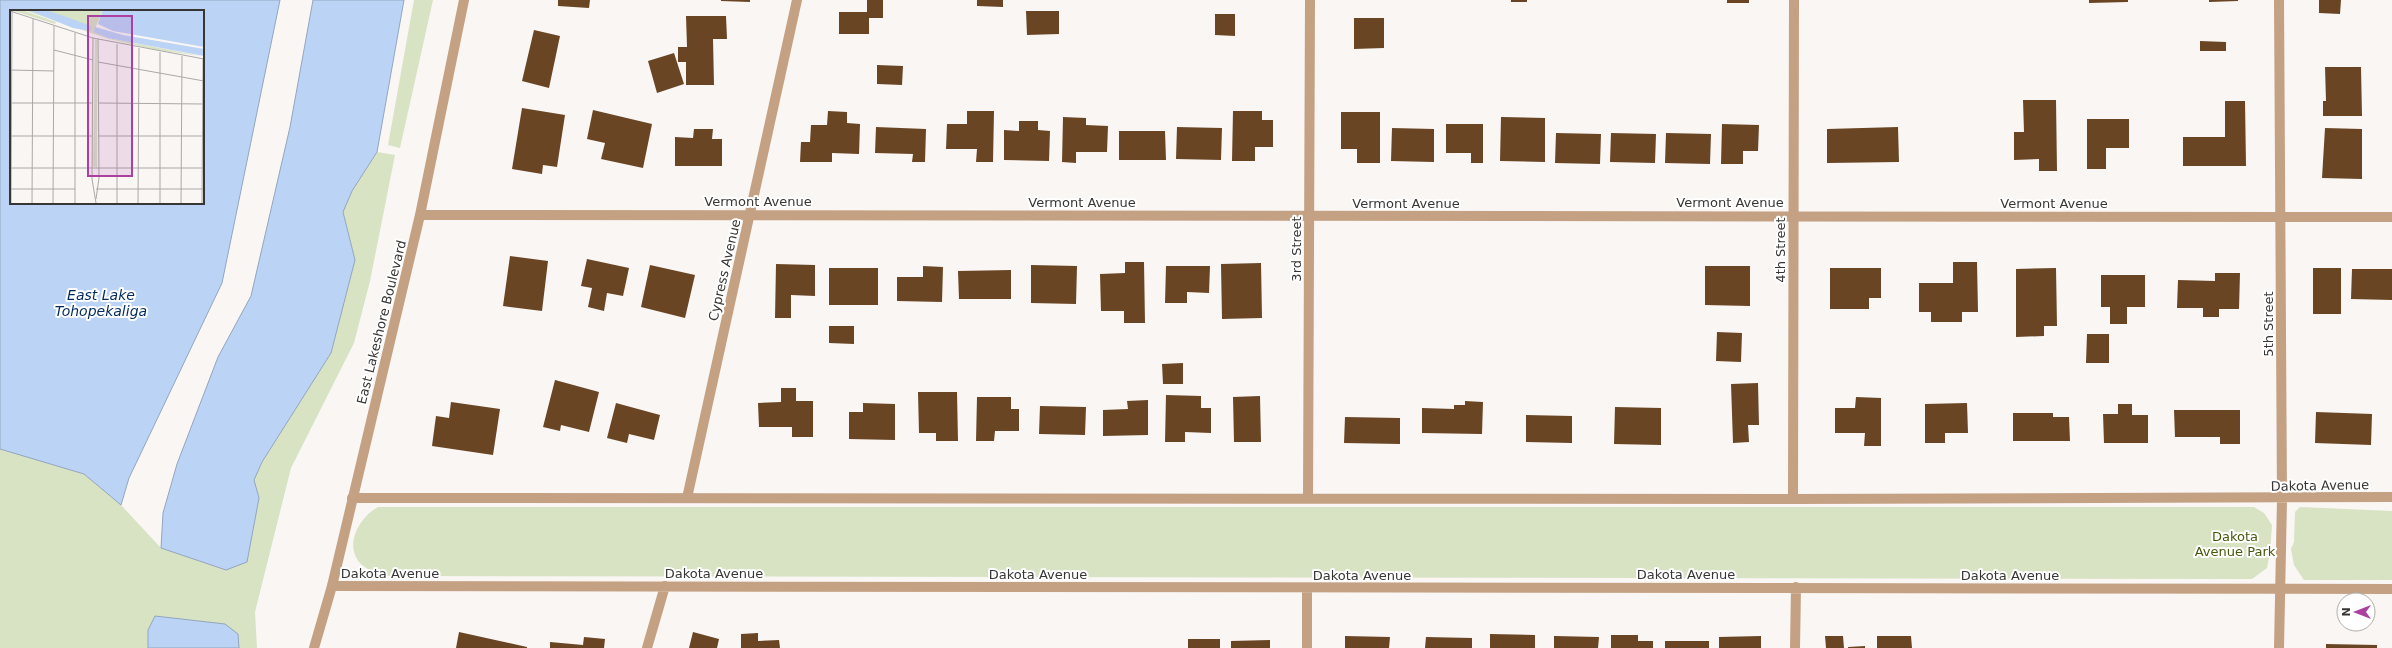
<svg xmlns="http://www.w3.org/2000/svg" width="2392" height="648" viewBox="0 0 2392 648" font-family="'DejaVu Sans',sans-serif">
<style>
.green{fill:#d8e3c4}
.water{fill:#bbd4f6;stroke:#93a5bc;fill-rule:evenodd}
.building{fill:#6a4524}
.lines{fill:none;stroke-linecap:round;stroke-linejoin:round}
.minor{stroke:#c4a183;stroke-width:10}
.tertiary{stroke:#c4a183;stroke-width:10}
.labels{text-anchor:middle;stroke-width:4;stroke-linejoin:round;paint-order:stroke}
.street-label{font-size:13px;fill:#373635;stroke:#fff}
.park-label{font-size:13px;fill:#46590d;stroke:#fff}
.water-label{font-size:14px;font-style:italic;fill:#022b5d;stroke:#fff}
.inset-road{fill:none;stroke:#aba9a8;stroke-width:1}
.view{fill:#ab40a1;fill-opacity:0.15;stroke:#ab40a1;stroke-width:2}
.inset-edge{fill:none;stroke:#373635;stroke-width:2}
</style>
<rect width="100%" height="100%" fill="#f9f6f4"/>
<!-- green -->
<path class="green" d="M 414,0 L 433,0 L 400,148 L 388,145 Z
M 377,152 L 395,155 L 370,281 L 354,343 L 291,468 L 255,612 L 257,648 L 0,648 L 0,449 L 84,474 L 121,505 L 161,548 L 226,570 L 259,498 L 254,480 L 262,462 L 331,353 L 355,260 L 343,212 L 352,191 Z
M 378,507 L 2254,507 L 2264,513 L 2272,525 L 2270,552 L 2267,568 L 2252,579 L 383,576 C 375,572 365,569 359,562 C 344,543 361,516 378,507 Z
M 2300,507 L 2392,511 L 2392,580 L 2304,580 L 2294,565 L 2291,549 L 2294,542 L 2295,512 Z"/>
<!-- water -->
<path class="water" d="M 0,0 L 280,0 L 222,283 L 129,478 L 121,505 L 84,474 L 0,449 ZM 11,11 L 203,11 L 203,203 L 11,203 Z
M 313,0 L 404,0 L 377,152 L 352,191 L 343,212 L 355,260 L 331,353 L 262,462 L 254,480 L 259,498 L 247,562 L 226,570 L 161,548 L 163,513 L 177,464 L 218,357 L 251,296 L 290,127 Z
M 155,616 L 225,624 L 238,634 L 239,648 L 148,648 L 148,630 Z"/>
<!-- building -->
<path class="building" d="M 558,0 L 590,0 L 589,8 L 558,6 Z
M 721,0 L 750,0 L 750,2 L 721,1 Z
M 867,0 L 883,0 L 883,18 L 869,18 L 869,34 L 839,34 L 839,12 L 867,12 Z
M 977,0 L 1003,0 L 1003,7 L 977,6 Z
M 1511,0 L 1527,0 L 1527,2 L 1511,2 Z
M 1727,0 L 1749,0 L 1749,3 L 1727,3 Z
M 2089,0 L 2128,0 L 2128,2 L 2089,3 Z
M 2209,0 L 2238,0 L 2238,1 L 2209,2 Z
M 2319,0 L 2341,0 L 2340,14 L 2319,13 Z
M 1026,11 L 1059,11 L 1059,34 L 1027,35 Z
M 1215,14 L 1235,14 L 1235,36 L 1215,35 Z
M 686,16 L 726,16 L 727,39 L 713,39 L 714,85 L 686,85 L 686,62 L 678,62 L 678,47 L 687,47 Z
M 1354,18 L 1384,18 L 1384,48 L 1354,49 Z
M 534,30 L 560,36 L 549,88 L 522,81 Z
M 2200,41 L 2226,42 L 2226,51 L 2200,51 Z
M 674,53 L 684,84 L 657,93 L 648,61 Z
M 877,65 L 903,66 L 902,85 L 877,84 Z
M 2325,67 L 2361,67 L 2362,116 L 2323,116 L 2323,101 L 2326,101 Z
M 2023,100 L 2056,100 L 2057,171 L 2039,171 L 2039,159 L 2014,160 L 2014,132 L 2024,132 Z
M 2225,101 L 2245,101 L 2246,166 L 2183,166 L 2183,137 L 2225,137 Z
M 522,108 L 565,115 L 557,167 L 543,165 L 542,174 L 512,169 Z
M 593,110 L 652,124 L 643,168 L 601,159 L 605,143 L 587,139 Z
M 828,111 L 847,112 L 847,123 L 860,124 L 859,154 L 832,153 L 832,162 L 800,162 L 801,142 L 810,142 L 811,125 L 827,125 Z
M 967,111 L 994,111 L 993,162 L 976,162 L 977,149 L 946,149 L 947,124 L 967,124 Z
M 1233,111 L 1262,111 L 1262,120 L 1273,120 L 1273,147 L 1255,147 L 1255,161 L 1232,161 Z
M 1341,112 L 1380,112 L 1380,163 L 1357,163 L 1357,149 L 1341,149 Z
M 1063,117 L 1086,118 L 1086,125 L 1108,126 L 1107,152 L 1076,152 L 1076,163 L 1062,162 Z
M 1501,117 L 1545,118 L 1545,162 L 1500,161 Z
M 2087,119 L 2129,119 L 2129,148 L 2106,148 L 2106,169 L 2087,169 Z
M 1019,121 L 1038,121 L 1038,130 L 1050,131 L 1049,161 L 1004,160 L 1004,130 L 1019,131 Z
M 1446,124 L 1483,124 L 1483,163 L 1471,163 L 1471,153 L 1446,153 Z
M 1722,124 L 1759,125 L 1758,151 L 1743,151 L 1743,164 L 1721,164 Z
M 876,127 L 926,129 L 925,162 L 912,162 L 913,154 L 875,153 Z
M 1177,127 L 1222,128 L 1221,160 L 1176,159 Z
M 1898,127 L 1899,162 L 1827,163 L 1827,129 Z
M 1392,128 L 1434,129 L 1434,162 L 1391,161 Z
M 2325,128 L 2362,129 L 2362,179 L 2322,178 Z
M 694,129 L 713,129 L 712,139 L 722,139 L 722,166 L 675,166 L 675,137 L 693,138 Z
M 1119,131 L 1165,131 L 1166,160 L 1119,160 Z
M 1556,133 L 1601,134 L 1600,164 L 1555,163 Z
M 1611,133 L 1656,134 L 1655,163 L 1610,162 Z
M 1666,133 L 1711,134 L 1710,164 L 1665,163 Z
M 510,256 L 548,261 L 542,311 L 503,306 Z
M 587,259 L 629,268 L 623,296 L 607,293 L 604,311 L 588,307 L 592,288 L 581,286 Z
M 1125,262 L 1144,262 L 1145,323 L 1124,323 L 1124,311 L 1101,311 L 1100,274 L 1125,273 Z
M 1953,262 L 1977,262 L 1978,312 L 1962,312 L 1962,322 L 1931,322 L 1931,312 L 1919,312 L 1919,283 L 1953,283 Z
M 1261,263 L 1262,318 L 1222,319 L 1221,264 Z
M 776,264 L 815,265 L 815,296 L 791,295 L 791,318 L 775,318 Z
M 650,265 L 695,275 L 685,318 L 641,307 Z
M 1031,265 L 1077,266 L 1076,304 L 1031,303 Z
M 923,266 L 943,267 L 942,302 L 897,301 L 897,277 L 923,277 Z
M 1166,266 L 1210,266 L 1209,293 L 1187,292 L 1187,303 L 1165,303 Z
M 1705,266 L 1750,266 L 1750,306 L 1705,305 Z
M 829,268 L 878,268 L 878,305 L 829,305 Z
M 1830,268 L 1881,268 L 1881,298 L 1869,298 L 1869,309 L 1830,309 Z
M 2056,268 L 2057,326 L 2044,326 L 2044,336 L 2016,337 L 2016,269 Z
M 2313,268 L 2341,268 L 2341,314 L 2313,314 Z
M 2352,269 L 2392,269 L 2392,300 L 2351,299 Z
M 1011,270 L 1011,299 L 959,299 L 958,271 Z
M 2215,273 L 2240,273 L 2239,309 L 2219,309 L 2219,317 L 2203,317 L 2203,308 L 2177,308 L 2178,280 L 2215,281 Z
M 2101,275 L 2145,275 L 2145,307 L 2127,307 L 2127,324 L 2110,324 L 2110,307 L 2101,307 Z
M 829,326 L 854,326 L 854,344 L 829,343 Z
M 1717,332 L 1742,333 L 1741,362 L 1716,361 Z
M 2087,334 L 2109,334 L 2109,363 L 2086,363 Z
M 1183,363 L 1183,384 L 1163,384 L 1162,364 Z
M 555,380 L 599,392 L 589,432 L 561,425 L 560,431 L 543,427 Z
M 1758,383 L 1759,425 L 1748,425 L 1749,442 L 1733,443 L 1731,384 Z
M 781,388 L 796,388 L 796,401 L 813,401 L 813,437 L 792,437 L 792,427 L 759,427 L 758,403 L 781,402 Z
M 918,392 L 957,392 L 958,441 L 936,441 L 936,433 L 919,433 Z
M 1166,395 L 1201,396 L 1201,408 L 1211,408 L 1211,433 L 1185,432 L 1185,442 L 1165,442 Z
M 1260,396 L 1261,442 L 1234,442 L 1233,397 Z
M 977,397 L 1011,397 L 1011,409 L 1019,409 L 1019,431 L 995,431 L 994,441 L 976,441 Z
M 1856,397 L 1881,398 L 1881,446 L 1864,446 L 1865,433 L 1835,433 L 1835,408 L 1855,408 Z
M 1148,400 L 1148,435 L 1103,436 L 1103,410 L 1128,409 L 1127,401 Z
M 1465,401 L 1483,402 L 1482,434 L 1422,433 L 1422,408 L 1454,409 L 1454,405 L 1465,405 Z
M 451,402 L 500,409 L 493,455 L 432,446 L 436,416 L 449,418 Z
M 616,403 L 660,415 L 654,440 L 629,434 L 627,443 L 607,438 Z
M 863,403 L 895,404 L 895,440 L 849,439 L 849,412 L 863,412 Z
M 1967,403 L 1968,433 L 1945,433 L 1945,443 L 1925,443 L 1925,404 Z
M 2118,404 L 2132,404 L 2132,415 L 2148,415 L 2148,443 L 2104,443 L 2103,414 L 2118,414 Z
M 1040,406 L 1086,407 L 1085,435 L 1039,434 Z
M 1615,407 L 1661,408 L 1661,445 L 1614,444 Z
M 2174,410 L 2240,410 L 2240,444 L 2220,444 L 2220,437 L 2175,437 Z
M 2316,412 L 2372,414 L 2371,445 L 2315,443 Z
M 2013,413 L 2053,413 L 2053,417 L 2069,417 L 2070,441 L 2013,441 Z
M 1526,415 L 1572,416 L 1572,443 L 1526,442 Z
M 1345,417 L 1400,418 L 1400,444 L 1344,443 Z
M 459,632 L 527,647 L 527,648 L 456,648 Z
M 693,632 L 719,639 L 717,648 L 689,648 Z
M 758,633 L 758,641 L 779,640 L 780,648 L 741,648 L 741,634 Z
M 1490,634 L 1535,635 L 1535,648 L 1490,648 Z
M 1611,635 L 1638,635 L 1638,641 L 1653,641 L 1653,648 L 1611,648 Z
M 1345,636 L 1390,637 L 1389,648 L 1345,648 Z
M 1554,636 L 1599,637 L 1598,648 L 1554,648 Z
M 1761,636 L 1761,648 L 1719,648 L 1719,637 Z
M 1825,636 L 1843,636 L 1844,648 L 1826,648 Z
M 1877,636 L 1911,636 L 1912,648 L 1877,648 Z
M 584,637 L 605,639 L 604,648 L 550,648 L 550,642 L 583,645 Z
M 1426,637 L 1472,638 L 1472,648 L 1425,648 Z
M 1188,639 L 1220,639 L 1220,648 L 1188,648 Z
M 1270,640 L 1270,648 L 1231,648 L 1231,641 Z
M 1665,641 L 1709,641 L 1709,648 L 1665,648 Z
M 2326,644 L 2377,645 L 2377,648 L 2326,648 Z
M 1865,646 L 1865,648 L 1848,648 L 1848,647 Z"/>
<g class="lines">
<!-- minor -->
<path class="minor" d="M 2279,0 L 2282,499 L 2279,648
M 352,498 L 1793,499 L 2392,497
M 687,498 L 797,0
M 1308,498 L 1310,0
M 1793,499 L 1794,0
M 332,586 L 2392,589
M 647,648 L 665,586
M 1307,648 L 1307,588
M 1795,648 L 1796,587"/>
<!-- tertiary -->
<path class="tertiary" d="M 420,215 L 2392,217
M 314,648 L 332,586 L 420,215 L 464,0"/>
</g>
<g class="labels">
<!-- street labels -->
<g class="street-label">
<text x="758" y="206">Vermont Avenue</text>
<text x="1082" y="207">Vermont Avenue</text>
<text x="1730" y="207">Vermont Avenue</text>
<text x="1406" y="208">Vermont Avenue</text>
<text x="2054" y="208">Vermont Avenue</text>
<text transform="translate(1296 249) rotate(-90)" y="5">3rd Street</text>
<text transform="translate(1780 250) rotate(-90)" y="5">4th Street</text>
<text transform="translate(724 270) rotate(-77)" y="5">Cypress Avenue</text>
<text transform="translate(381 322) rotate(-76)" y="5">East Lakeshore Boulevard</text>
<text transform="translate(2268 324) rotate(-90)" y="5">5th Street</text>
<text transform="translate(2320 485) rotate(-1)" y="5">Dakota Avenue</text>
<text x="390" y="578">Dakota Avenue</text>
<text x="714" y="578">Dakota Avenue</text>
<text x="1038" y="579">Dakota Avenue</text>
<text x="1686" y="579">Dakota Avenue</text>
<text x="1362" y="580">Dakota Avenue</text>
<text x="2010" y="580">Dakota Avenue</text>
</g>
<!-- park labels -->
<g class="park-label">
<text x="2235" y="541">Dakota<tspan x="2235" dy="15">Avenue Park</tspan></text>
</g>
<!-- water labels -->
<g class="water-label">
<text x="101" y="300">East Lake<tspan x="101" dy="16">Tohopekaliga</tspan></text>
</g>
</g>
<!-- overview -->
<g transform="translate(10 10)">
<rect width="194" height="194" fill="#f9f6f4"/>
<path d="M 1,0 L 12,0 L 46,12 L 45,14 ZM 14,0 L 93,0 L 84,21 L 98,28 L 191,46 L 147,40 L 99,29 ZM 85,29 L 87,30 L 87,158 L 83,156 Z" fill="#d8e3c4"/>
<path d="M 18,0 L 36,0 L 54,6 L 81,16 L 80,21 L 63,18 ZM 93,0 L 194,0 L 194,37 L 103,21 L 88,14 ZM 85,17 L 113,25 L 194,39 L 194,46 L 98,28 L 84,22 Z" fill="#bbd4f6"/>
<path class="inset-road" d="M 0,1 L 83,28 L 194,49M 83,28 L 82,169 L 86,193M 44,40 L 83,50M 88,52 L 194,71M 0,60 L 44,61M 0,93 L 82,93M 88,93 L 194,94M 0,126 L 82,126M 88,126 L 194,126M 0,158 L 194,158M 1,179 L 65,179M 86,179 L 194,179M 86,189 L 89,168 L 88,29M 1,194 L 2,1M 22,194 L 23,9M 43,194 L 44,16M 65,194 L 65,23M 107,194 L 107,34M 128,194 L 129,38M 150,194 L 150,42M 171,194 L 172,46M 192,194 L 193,49"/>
<path class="view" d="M 78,6 L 122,6 L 122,166 L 78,166 Z"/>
<rect width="194" height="194" class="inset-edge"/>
</g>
<!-- north arrow -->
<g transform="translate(2356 612) rotate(270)"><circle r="19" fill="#ffffff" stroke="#afafae"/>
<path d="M0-3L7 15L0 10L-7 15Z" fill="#ab40a1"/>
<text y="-6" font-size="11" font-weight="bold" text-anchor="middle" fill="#373635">N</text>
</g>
</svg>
